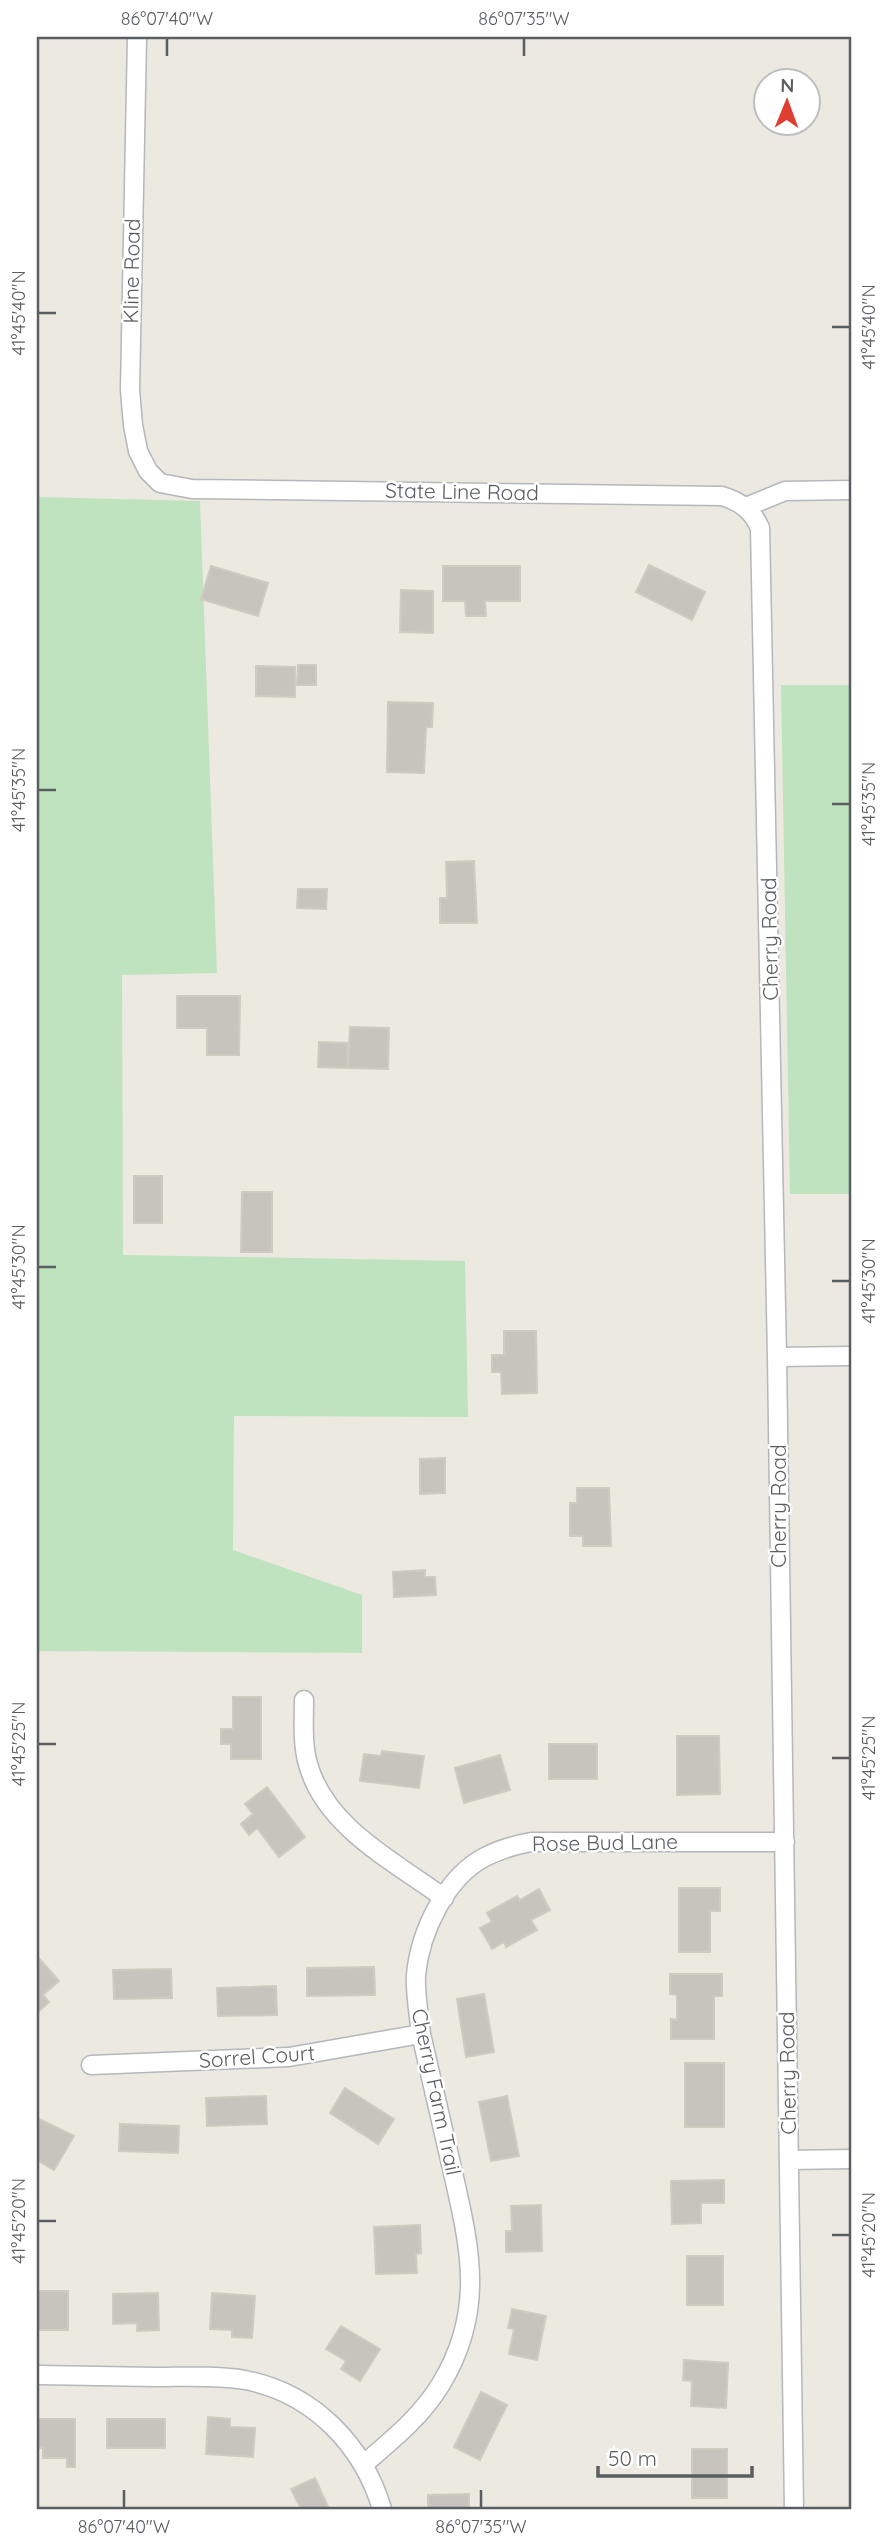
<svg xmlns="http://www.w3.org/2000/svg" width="888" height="2546" viewBox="0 0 888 2546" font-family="Quicksand,sans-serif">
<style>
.green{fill:#bfe3be}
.building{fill:#c7c4be;stroke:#d0cbc0;stroke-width:2}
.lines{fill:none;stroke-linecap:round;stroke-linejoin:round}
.street-casing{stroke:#b4b7bb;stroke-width:21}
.street{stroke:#fff;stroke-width:18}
.ticks{fill:none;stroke:#5a5d61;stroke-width:2.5}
.labels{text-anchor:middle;stroke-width:5;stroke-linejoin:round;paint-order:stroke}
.street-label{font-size:21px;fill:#5a5d61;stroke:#fff}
.neatline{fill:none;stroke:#5a5d61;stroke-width:2.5}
.ticks-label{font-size:18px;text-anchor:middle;fill:#5a5d61}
</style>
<rect width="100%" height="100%" fill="#ece9e1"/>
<!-- green -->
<path class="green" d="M 37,497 L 200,501 L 217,973 L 122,975 L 123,1255 L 465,1261 L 468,1417 L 234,1416 L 233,1550 L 362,1595 L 362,1653 L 37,1651 Z
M 781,685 L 851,685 L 851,1194 L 790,1194 Z"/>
<!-- building -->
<path class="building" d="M 649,565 L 705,592 L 692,620 L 636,592 Z
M 211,566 L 268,583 L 258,616 L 201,599 Z
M 443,566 L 520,566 L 520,601 L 485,601 L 486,616 L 466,616 L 465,601 L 443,601 Z
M 401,590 L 433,591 L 433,633 L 400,632 Z
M 298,665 L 316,665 L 316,685 L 297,685 Z
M 256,666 L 295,667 L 295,697 L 256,696 Z
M 388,702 L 433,703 L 432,727 L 426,727 L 424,773 L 387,772 Z
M 474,861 L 477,923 L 440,923 L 440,898 L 447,898 L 446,862 Z
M 298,889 L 327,889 L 326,909 L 297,908 Z
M 177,996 L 240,996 L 239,1055 L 207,1055 L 207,1028 L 177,1028 Z
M 350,1027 L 389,1028 L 388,1069 L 348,1068 Z
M 319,1042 L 348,1043 L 347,1068 L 318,1067 Z
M 134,1176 L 162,1176 L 162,1223 L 134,1223 Z
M 242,1192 L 272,1192 L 272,1252 L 241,1252 Z
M 504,1331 L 536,1331 L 537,1393 L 502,1394 L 501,1372 L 492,1372 L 492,1355 L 504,1355 Z
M 445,1458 L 445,1493 L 420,1494 L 420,1459 Z
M 577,1488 L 609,1488 L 611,1546 L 583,1546 L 583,1536 L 570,1536 L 570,1503 L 577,1503 Z
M 425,1570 L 425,1577 L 435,1577 L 436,1595 L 394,1597 L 393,1572 Z
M 233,1697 L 261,1697 L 261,1759 L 231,1759 L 231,1744 L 221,1744 L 221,1729 L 233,1729 Z
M 677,1736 L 719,1736 L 720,1794 L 677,1795 Z
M 549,1744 L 597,1744 L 597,1779 L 549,1779 Z
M 382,1751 L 424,1756 L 419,1788 L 360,1781 L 364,1754 L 381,1756 Z
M 500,1755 L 510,1790 L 464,1803 L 455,1768 Z
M 267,1787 L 305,1837 L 279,1857 L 257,1828 L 249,1835 L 241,1824 L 253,1814 L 245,1804 Z
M 679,1888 L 720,1888 L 720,1911 L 710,1911 L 710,1952 L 679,1952 Z
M 539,1889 L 550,1910 L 531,1920 L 537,1930 L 506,1947 L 504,1942 L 492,1949 L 480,1928 L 492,1922 L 487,1913 L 517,1896 L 520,1900 Z
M 37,1956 L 59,1981 L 43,1995 L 49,2002 L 37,2013 Z
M 374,1967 L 375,1995 L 307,1996 L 307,1968 Z
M 171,1969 L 172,1998 L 114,1999 L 113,1970 Z
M 670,1974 L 722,1974 L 722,1996 L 714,1996 L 714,2039 L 671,2039 L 671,2019 L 677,2020 L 677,1995 L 670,1994 Z
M 276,1986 L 277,2015 L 218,2016 L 217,1988 Z
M 484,1994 L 494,2052 L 466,2057 L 457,1999 Z
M 685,2063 L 724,2063 L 724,2127 L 685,2127 Z
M 345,2088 L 394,2119 L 378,2144 L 330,2113 Z
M 266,2096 L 267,2124 L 207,2126 L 206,2098 Z
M 507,2096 L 519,2156 L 491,2161 L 479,2102 Z
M 37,2118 L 74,2136 L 54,2170 L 38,2161 L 37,2164 Z
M 120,2124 L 179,2126 L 178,2153 L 119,2151 Z
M 724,2180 L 724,2203 L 701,2203 L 701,2223 L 672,2224 L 671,2181 Z
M 541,2205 L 542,2251 L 506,2252 L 506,2231 L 512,2231 L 511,2206 Z
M 420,2225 L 421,2253 L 416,2254 L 417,2273 L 376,2274 L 374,2227 Z
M 687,2256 L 723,2256 L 723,2305 L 687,2305 Z
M 37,2291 L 68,2291 L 68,2330 L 37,2330 Z
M 158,2293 L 159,2330 L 137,2331 L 137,2323 L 113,2324 L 113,2294 Z
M 212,2293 L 255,2296 L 252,2338 L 232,2337 L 232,2330 L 210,2329 Z
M 512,2309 L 546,2316 L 537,2360 L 509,2354 L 514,2329 L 508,2328 Z
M 341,2326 L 380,2349 L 360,2381 L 341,2369 L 346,2361 L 326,2349 Z
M 684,2360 L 728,2363 L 726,2408 L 691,2406 L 692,2381 L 683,2380 Z
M 481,2392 L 507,2405 L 480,2460 L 454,2447 Z
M 208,2417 L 230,2419 L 230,2427 L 255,2428 L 253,2457 L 206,2454 Z
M 37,2419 L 75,2419 L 75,2467 L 67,2467 L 67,2458 L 43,2458 L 43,2448 L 37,2448 Z
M 107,2419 L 165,2419 L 165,2448 L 107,2448 Z
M 692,2449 L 727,2449 L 727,2498 L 692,2498 Z
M 315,2478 L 329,2509 L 301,2509 L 291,2489 Z
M 469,2494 L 469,2509 L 428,2509 L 428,2495 Z"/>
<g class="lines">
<!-- street casing -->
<g class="street-casing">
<path id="street" d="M 137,37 L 130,390 L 133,425 L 138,451 L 148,471 L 160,483 L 192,489 L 722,496 C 741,502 752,510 760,528 L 777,1357 L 794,2509
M 746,507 L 785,491 L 851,490
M 777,1357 L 851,1356
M 304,1700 C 304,1721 302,1743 308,1764 C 325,1827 395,1862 444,1898
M 91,2065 L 289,2057 L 421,2034
M 790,2160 L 851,2159
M 37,2375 C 76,2376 115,2376 155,2377 C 185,2377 216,2375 245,2380 C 313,2393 363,2445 382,2509
M 364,2464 C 392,2440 421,2417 441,2384 C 487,2308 469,2244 451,2164 C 441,2120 431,2077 421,2034 C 419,2015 415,1994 416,1975 C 420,1932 446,1877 485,1857 C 500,1849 515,1845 531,1842 L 785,1842"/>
</g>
<!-- street -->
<use href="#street" class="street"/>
</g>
<!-- ticks -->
<path class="ticks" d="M 167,56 L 167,38M 524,56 L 524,38M 38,313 L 56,313M 832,327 L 850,327M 38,790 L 56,790M 832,804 L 850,804M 38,1267 L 56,1267M 832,1281 L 850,1281M 38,1744 L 56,1744M 832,1758 L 850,1758M 38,2221 L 56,2221M 832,2235 L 850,2235M 124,2508 L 124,2490M 481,2508 L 481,2490"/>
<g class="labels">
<!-- street labels -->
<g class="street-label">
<text transform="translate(132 271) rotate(-89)" y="7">Kline Road</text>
<text transform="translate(462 492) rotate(1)" y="7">State Line Road</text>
<text transform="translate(770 939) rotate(-91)" y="7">Cherry Road</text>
<text transform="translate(779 1506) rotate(-90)" y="7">Cherry Road</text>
<text transform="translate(605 1843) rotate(-1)" y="7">Rose Bud Lane</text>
<text transform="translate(257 2057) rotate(-4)" y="7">Sorrel Court</text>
<text transform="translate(788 2073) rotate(-91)" y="7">Cherry Road</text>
<text transform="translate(436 2092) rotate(78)" y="7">Cherry Farm Trail</text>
</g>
</g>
<!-- border -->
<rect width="888" height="2546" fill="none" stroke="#ffffff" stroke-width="77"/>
<!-- north arrow -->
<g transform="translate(787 102) rotate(1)"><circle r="33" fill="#ffffff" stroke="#bdbec0" stroke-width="2"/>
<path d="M0-5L12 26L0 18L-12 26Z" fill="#e03d33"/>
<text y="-10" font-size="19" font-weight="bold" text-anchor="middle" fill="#5a5d61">N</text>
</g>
<!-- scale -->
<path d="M598 2466v10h154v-10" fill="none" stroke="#5a5d61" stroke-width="3.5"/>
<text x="608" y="2466" font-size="21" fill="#5a5d61" stroke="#ffffff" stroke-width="5" paint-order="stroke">50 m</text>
<rect x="38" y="38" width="812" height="2470" class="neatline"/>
<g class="ticks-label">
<text x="167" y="25">86°07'40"W</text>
<text x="524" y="25">86°07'35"W</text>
<text transform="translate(19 313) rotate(-90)" y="6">41°45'40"N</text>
<text transform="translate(869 327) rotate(-90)" y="6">41°45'40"N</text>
<text transform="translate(19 790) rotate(-90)" y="6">41°45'35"N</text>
<text transform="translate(869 804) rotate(-90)" y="6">41°45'35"N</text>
<text transform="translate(19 1267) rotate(-90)" y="6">41°45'30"N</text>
<text transform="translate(869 1281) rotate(-90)" y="6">41°45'30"N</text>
<text transform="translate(19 1744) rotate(-90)" y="6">41°45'25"N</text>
<text transform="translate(869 1758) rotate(-90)" y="6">41°45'25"N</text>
<text transform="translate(19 2221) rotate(-90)" y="6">41°45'20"N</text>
<text transform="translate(869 2235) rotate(-90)" y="6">41°45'20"N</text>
<text x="124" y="2533">86°07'40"W</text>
<text x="481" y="2533">86°07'35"W</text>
</g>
</svg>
